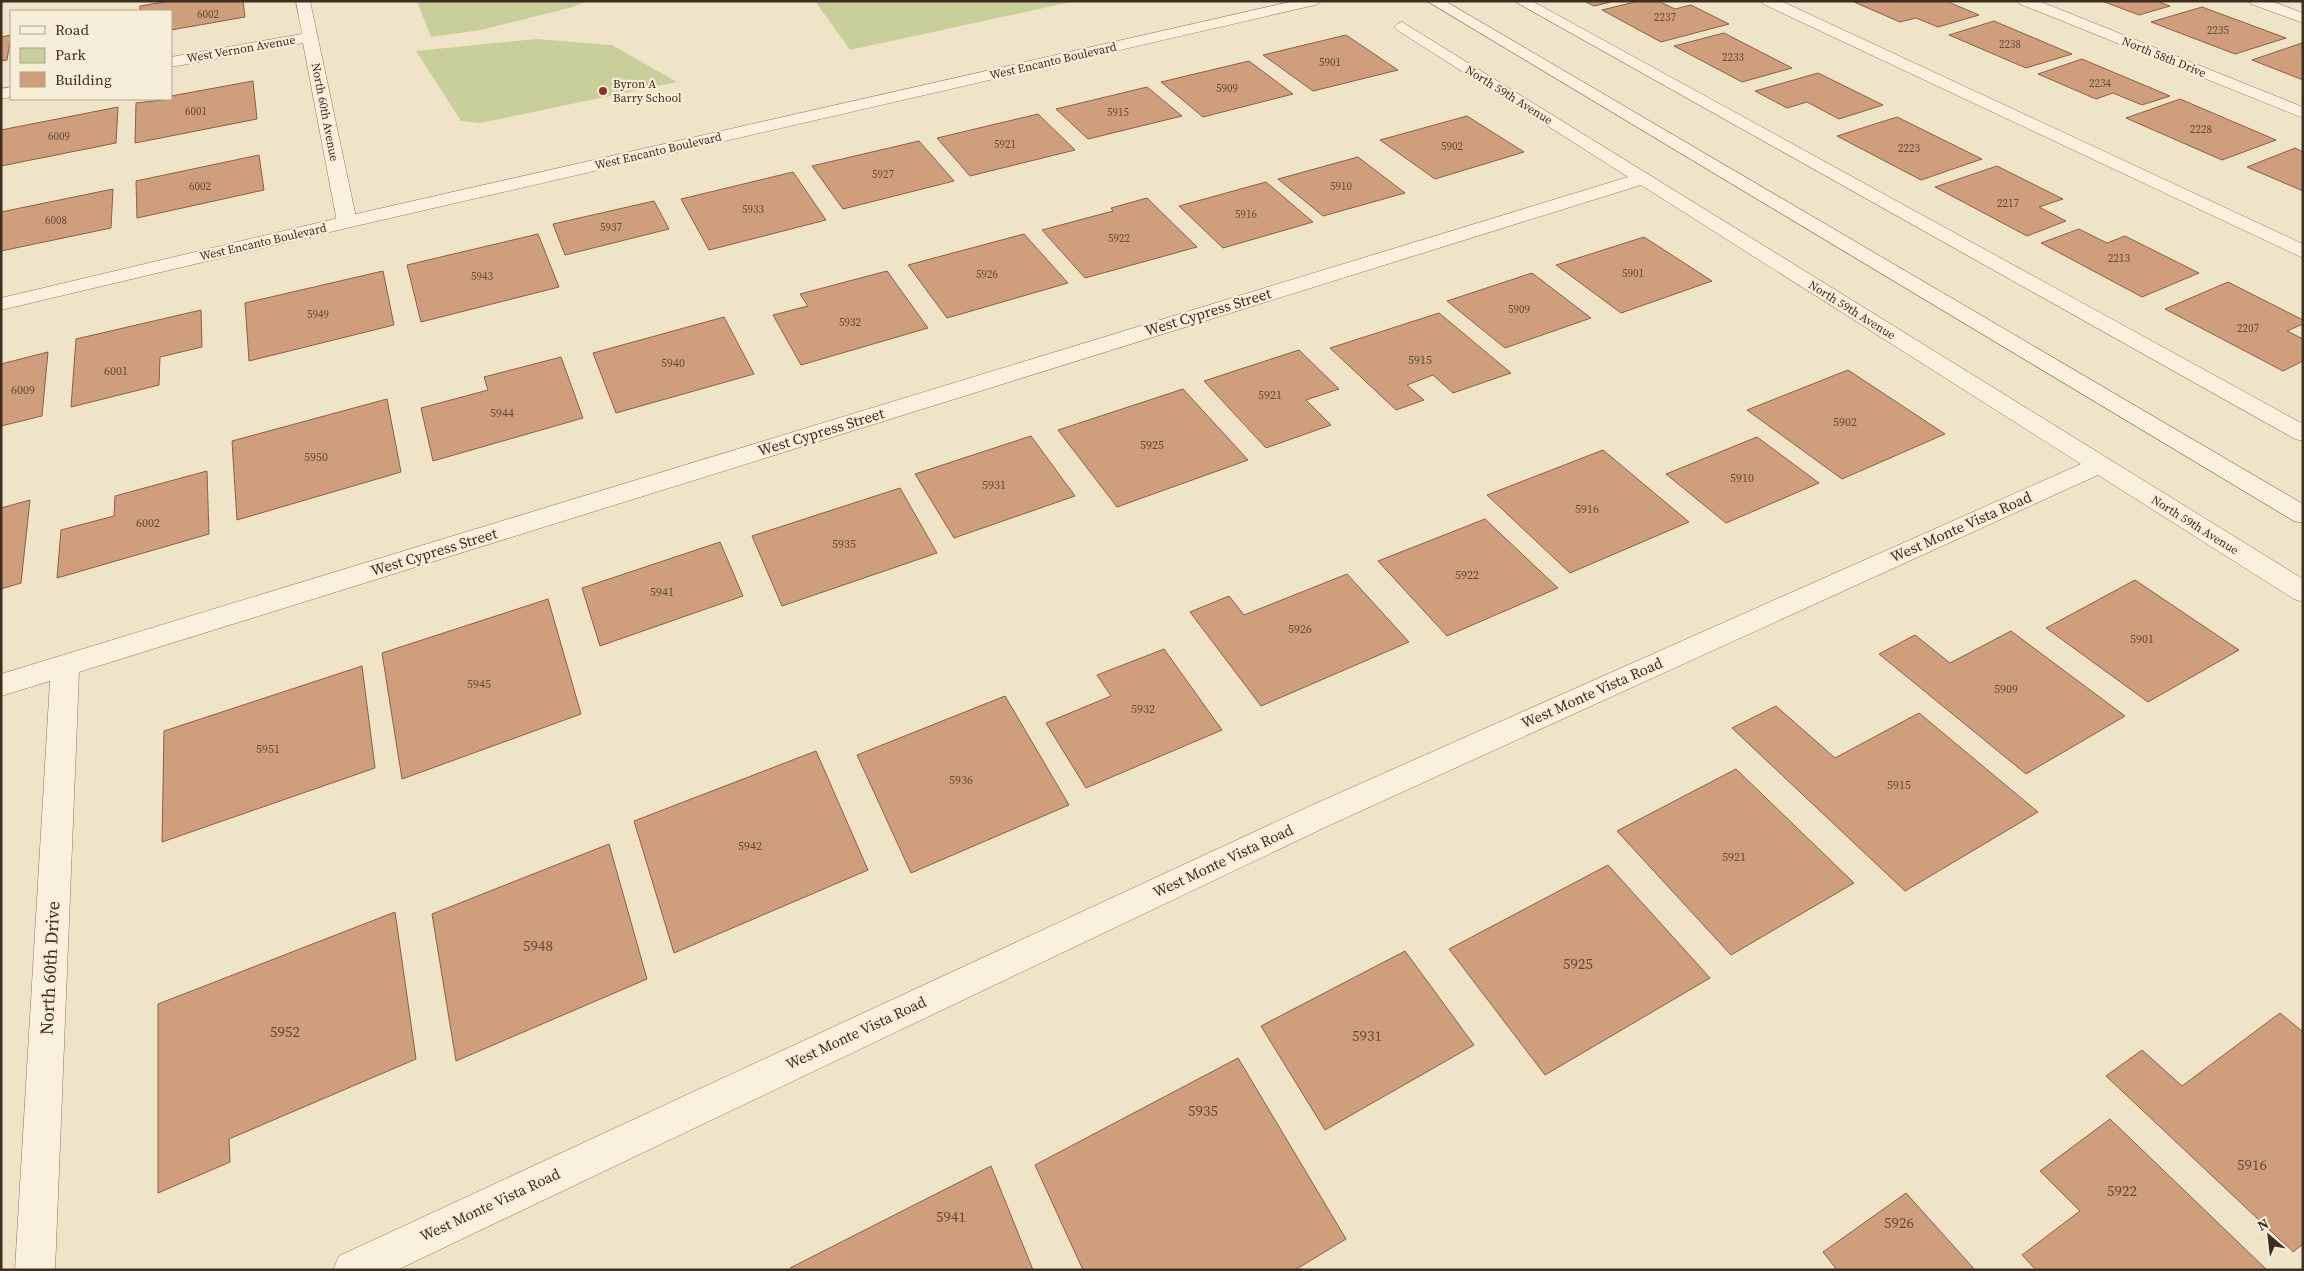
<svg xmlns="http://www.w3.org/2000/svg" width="2304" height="1271" viewBox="0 0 2304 1271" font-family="'Source Serif 4',serif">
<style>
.green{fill:#c9cf9b}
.building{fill:#cf9f7d;stroke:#8d5f41}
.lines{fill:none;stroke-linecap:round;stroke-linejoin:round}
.service-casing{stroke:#8d765c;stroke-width:1}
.minor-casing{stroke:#8d765c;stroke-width:1}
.tertiary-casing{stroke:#8d765c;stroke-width:1}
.secondary-casing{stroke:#6f573f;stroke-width:1}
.service{fill:#faf1dc;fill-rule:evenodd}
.minor{fill:#faf1dc;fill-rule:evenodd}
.tertiary{fill:#faf1dc;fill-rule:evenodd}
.secondary{fill:#faf1dc;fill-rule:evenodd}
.poi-dot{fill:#9e2a2b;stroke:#f7eed8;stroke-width:2}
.labels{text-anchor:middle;stroke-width:4.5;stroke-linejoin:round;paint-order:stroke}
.far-number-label{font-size:11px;fill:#624a37}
.far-street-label{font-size:12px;fill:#3d2e20;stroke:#f7eed8}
.far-poi-label{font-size:12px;fill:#3d2e20;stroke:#f7eed8;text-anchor:start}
.number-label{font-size:12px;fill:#624a37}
.street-label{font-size:15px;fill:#3d2e20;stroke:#f7eed8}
.near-number-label{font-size:15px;fill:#624a37}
.near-street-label{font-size:18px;fill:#3d2e20;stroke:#f7eed8}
</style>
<rect width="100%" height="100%" fill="#f0e4c8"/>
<!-- green -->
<path class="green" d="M 417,1 L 587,1 L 573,7 L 481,30 L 431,37 Z
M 815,1 L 1076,1 L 850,50 Z
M 536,39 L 612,45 L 677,82 L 481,123 L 461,121 L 416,51 Z"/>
<!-- building -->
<path class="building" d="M 171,1 L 243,1 L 245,17 L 171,30 L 171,11 L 140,11 L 140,6 Z
M 1584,1 L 1615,1 L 1594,6 Z
M 1639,1 L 1658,1 L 1675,9 L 1691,5 L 1729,24 L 1661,42 L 1602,10 Z
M 1946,1 L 1979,15 L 1938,27 L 1916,18 L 1900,22 L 1854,2 Z
M 2102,1 L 2156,1 L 2170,6 L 2139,15 Z
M 2202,7 L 2286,38 L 2235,54 L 2151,22 Z
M 1994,21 L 2072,54 L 2026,68 L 1949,35 Z
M 1724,33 L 1792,68 L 1742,82 L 1674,46 Z
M 11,35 L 7,60 L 1,61 L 1,37 Z
M 1346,35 L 1398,70 L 1313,91 L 1263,55 Z
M 2302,43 L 2303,80 L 2252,60 Z
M 2082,59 L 2170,96 L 2142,105 L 2113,93 L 2096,99 L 2038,74 Z
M 1249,61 L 1293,94 L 1203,117 L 1161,82 Z
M 1818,73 L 1883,105 L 1839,119 L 1807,102 L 1787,108 L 1755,91 Z
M 253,81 L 257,119 L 135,143 L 136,103 L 171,99 L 171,96 Z
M 1147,87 L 1182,116 L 1088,139 L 1056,109 Z
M 2180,99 L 2276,140 L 2222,160 L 2126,118 Z
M 118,107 L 116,143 L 1,166 L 1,130 Z
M 1038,114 L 1075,150 L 970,176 L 937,138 Z
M 1467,116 L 1524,152 L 1435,179 L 1380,140 Z
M 1897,117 L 1982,159 L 1921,180 L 1837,136 Z
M 919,141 L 954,181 L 843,209 L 812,166 Z
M 2295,148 L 2303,152 L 2303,191 L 2247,167 Z
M 259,155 L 264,190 L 137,218 L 136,181 Z
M 1358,157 L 1405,193 L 1323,216 L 1278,179 Z
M 1997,166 L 2063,199 L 2039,207 L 2066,221 L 2027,236 L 1935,187 Z
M 793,172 L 826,220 L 709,250 L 681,199 Z
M 1266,182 L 1313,222 L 1223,248 L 1179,206 Z
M 113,189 L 111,228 L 1,251 L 1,212 Z
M 1147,198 L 1197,247 L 1085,278 L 1042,230 L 1113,211 L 1111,208 Z
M 654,201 L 669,229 L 565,255 L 553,224 Z
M 2079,229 L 2107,243 L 2125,236 L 2199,273 L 2142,297 L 2041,243 Z
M 538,234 L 559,287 L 421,322 L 407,265 Z
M 1024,234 L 1068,283 L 947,318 L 908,265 Z
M 1644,237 L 1712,281 L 1621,313 L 1556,265 Z
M 383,271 L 394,325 L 249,361 L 245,303 Z
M 887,271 L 928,328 L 801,365 L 773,315 L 808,306 L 800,294 Z
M 1532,273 L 1591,318 L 1505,348 L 1447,301 Z
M 2228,282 L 2303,320 L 2303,324 L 2287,331 L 2303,339 L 2303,361 L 2283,371 L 2165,309 Z
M 201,310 L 202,347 L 160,357 L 159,385 L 71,407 L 76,339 Z
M 1439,313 L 1511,373 L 1453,393 L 1433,375 L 1407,385 L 1424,400 L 1396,410 L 1330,348 Z
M 724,317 L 754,374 L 616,413 L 593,353 Z
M 1299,350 L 1339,389 L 1306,400 L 1331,425 L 1266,448 L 1204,381 Z
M 48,352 L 42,416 L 1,426 L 1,364 Z
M 561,357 L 583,418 L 433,461 L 421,408 L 488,390 L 484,377 Z
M 1848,370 L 1945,434 L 1842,479 L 1747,410 Z
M 1183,389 L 1248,460 L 1117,507 L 1058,430 Z
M 387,399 L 401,472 L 237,520 L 232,441 Z
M 1031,436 L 1075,496 L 954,538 L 915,474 Z
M 1757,437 L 1819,483 L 1726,523 L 1666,474 Z
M 1603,450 L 1689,522 L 1570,573 L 1487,495 Z
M 207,471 L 209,534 L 57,578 L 61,530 L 114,516 L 115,496 Z
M 900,488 L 937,553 L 782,606 L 752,536 Z
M 30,500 L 21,583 L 1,589 L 1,508 Z
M 1485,519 L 1558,588 L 1447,636 L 1378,561 Z
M 720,542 L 743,596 L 600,646 L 582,588 Z
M 1347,574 L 1409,642 L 1261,706 L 1190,612 L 1229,596 L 1244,615 Z
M 2135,580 L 2239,650 L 2148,702 L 2046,628 Z
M 548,599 L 581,714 L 402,779 L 382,653 Z
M 2011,631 L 2125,716 L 2026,774 L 1879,654 L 1915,635 L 1950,663 Z
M 1164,649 L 1222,730 L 1086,788 L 1046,723 L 1111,696 L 1097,675 Z
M 362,666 L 375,768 L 162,842 L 164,731 Z
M 1005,696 L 1069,805 L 911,873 L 857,755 Z
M 1776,706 L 1835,758 L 1919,713 L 2038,812 L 1905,891 L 1732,728 Z
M 816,751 L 868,870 L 674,953 L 634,821 Z
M 1736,769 L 1854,883 L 1731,955 L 1617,831 Z
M 609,844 L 647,979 L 456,1061 L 432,914 Z
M 1608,865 L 1710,978 L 1545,1075 L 1449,949 Z
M 395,912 L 416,1059 L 229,1139 L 230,1162 L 158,1193 L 158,1004 Z
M 1405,951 L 1474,1045 L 1325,1130 L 1261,1026 Z
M 2280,1013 L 2303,1032 L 2303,1244 L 2293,1252 L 2106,1076 L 2142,1050 L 2182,1086 Z
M 1238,1058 L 1346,1239 L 1295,1270 L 1083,1270 L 1035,1165 Z
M 2110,1119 L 2267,1270 L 2036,1270 L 2022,1255 L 2080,1211 L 2040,1171 Z
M 991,1166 L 1033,1270 L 790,1270 L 790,1268 Z
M 1906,1193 L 1975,1270 L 1837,1270 L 1823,1252 Z"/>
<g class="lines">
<!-- service casing -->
<g class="service-casing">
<path id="service" d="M 1761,1 L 1781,1 L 2303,244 L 2303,258 L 1763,4 Z
M 2249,1 L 2271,1 L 2303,13 L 2303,23 L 2251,4 Z"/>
</g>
<!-- minor casing -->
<g class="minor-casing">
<path id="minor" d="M 296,1 L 310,1 L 357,222 L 354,226 L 340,226 L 337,222 L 303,43 L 171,67 L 171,57 L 302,34 Z
M 1514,1 L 1532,1 L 2303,424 L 2303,441 L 2295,439 Z
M 2018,1 L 2039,1 L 2303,107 L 2303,118 L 2020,4 Z
M 1402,22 L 2303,579 L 2303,602 L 2294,599 L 2098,475 L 1330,825 L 397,1270 L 333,1270 L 339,1256 L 1308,807 L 2081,464 L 1641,185 L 79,672 L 55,1270 L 15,1270 L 50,681 L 1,696 L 1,674 L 1628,177 L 1397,30 L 1394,27 L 1397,24 Z
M 11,87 L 11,97 L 1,99 L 1,89 Z"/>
</g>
<!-- tertiary casing -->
<g class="tertiary-casing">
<path id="tertiary" d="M 1294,1 L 1322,1 L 1315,5 L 347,228 L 1,310 L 1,298 L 347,216 Z"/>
</g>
<!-- secondary casing -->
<g class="secondary-casing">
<path id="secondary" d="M 1427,1 L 1445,1 L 2303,504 L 2303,523 L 2294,521 Z"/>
</g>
<!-- service -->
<use href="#service" class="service"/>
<!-- minor -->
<use href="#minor" class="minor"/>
<!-- tertiary -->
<use href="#tertiary" class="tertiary"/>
<!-- secondary -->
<use href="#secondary" class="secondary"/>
</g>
<!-- markers -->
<circle class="poi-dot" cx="603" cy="91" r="5"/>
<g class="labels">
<!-- far-number labels -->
<g class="far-number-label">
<text x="208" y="18">6002</text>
<text x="1665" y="21">2237</text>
<text x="2218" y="34">2235</text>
<text x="2010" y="48">2238</text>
<text x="1733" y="61">2233</text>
<text x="1330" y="66">5901</text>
<text x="2100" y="87">2234</text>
<text x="1227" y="92">5909</text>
<text x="196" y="115">6001</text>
<text x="1118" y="116">5915</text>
<text x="2201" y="133">2228</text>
<text x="59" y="140">6009</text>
<text x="1005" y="148">5921</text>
<text x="1452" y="150">5902</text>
<text x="1909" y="152">2223</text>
<text x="883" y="178">5927</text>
<text x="200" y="190">6002</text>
<text x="1341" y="190">5910</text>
<text x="2008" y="207">2217</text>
<text x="753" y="213">5933</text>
<text x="1246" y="218">5916</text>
<text x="56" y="224">6008</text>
<text x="611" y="231">5937</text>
<text x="1119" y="242">5922</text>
<text x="2119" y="262">2213</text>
<text x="1633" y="277">5901</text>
<text x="987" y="278">5926</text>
<text x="482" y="280">5943</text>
<text x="1519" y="313">5909</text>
<text x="318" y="318">5949</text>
<text x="850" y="326">5932</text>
<text x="2248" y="332">2207</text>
</g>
<!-- far-street labels -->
<g class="far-street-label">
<text transform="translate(241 49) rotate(-10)" y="4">West Vernon Avenue</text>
<text transform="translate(2164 57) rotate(22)" y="4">North 58th Drive</text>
<text transform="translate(1053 61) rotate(-13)" y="4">West Encanto Boulevard</text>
<text transform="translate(1509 95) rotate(32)" y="4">North 59th Avenue</text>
<text transform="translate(325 112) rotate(79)" y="4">North 60th Avenue</text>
<text transform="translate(658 151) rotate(-13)" y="4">West Encanto Boulevard</text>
<text transform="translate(263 242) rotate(-13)" y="4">West Encanto Boulevard</text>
<text transform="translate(1852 310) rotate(32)" y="4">North 59th Avenue</text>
<text transform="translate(2195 525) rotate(32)" y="4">North 59th Avenue</text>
</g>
<!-- far-poi labels -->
<g class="far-poi-label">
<text x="613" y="88">Byron A<tspan x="613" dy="14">Barry School</tspan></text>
</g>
<!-- number labels -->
<g class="number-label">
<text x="1420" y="364">5915</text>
<text x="673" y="367">5940</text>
<text x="116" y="375">6001</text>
<text x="23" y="394">6009</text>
<text x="1270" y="399">5921</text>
<text x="502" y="417">5944</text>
<text x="1845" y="426">5902</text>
<text x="1152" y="449">5925</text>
<text x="316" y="461">5950</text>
<text x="1742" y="482">5910</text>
<text x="994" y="489">5931</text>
<text x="1587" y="513">5916</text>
<text x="148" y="527">6002</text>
<text x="844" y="548">5935</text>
<text x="1467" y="579">5922</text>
<text x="662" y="596">5941</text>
<text x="1300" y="633">5926</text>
<text x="2142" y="643">5901</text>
<text x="479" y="688">5945</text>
<text x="2006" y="693">5909</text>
<text x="1143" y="713">5932</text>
<text x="268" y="753">5951</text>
<text x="961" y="784">5936</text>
<text x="1899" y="789">5915</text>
<text x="750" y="850">5942</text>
<text x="1734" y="861">5921</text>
</g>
<!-- street labels -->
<g class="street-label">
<text transform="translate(1208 312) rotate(-17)" y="5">West Cypress Street</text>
<text transform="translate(821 432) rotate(-17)" y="5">West Cypress Street</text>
<text transform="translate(1961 527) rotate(-24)" y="5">West Monte Vista Road</text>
<text transform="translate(434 552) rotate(-17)" y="5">West Cypress Street</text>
<text transform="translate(1592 693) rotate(-24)" y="5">West Monte Vista Road</text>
<text transform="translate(1223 861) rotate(-25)" y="5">West Monte Vista Road</text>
<text transform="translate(856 1033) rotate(-25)" y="5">West Monte Vista Road</text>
<text transform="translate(490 1205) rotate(-25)" y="5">West Monte Vista Road</text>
</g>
<!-- near-number labels -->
<g class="near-number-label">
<text x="538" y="951">5948</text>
<text x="1578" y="969">5925</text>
<text x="285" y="1037">5952</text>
<text x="1367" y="1041">5931</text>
<text x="1203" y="1116">5935</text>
<text x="2252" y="1170">5916</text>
<text x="2122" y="1196">5922</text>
<text x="951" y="1222">5941</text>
<text x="1899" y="1228">5926</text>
</g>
<!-- near-street labels -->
<g class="near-street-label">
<text transform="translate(50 968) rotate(-87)" y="6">North 60th Drive</text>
</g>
</g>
<!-- border -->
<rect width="2304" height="1271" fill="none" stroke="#3d2e20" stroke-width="5"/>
<!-- legend -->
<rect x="10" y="10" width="162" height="90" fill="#f7eed8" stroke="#ada18e"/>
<rect x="20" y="26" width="25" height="8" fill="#faf1dc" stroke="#ada18e"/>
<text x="55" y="35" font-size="15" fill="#3d2e20">Road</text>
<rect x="20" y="48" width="25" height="15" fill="#c9cf9b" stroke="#ada18e"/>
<text x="55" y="60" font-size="15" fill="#3d2e20">Park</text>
<rect x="20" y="72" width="25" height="15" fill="#cf9f7d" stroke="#ada18e"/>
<text x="55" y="85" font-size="15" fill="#3d2e20">Building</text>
<!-- north arrow -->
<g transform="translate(2269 1236) rotate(332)" stroke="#f7eed8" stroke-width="4" paint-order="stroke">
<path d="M0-4L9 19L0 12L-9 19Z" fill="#3d2e20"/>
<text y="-8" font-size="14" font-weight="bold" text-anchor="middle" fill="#3d2e20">N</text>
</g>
</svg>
